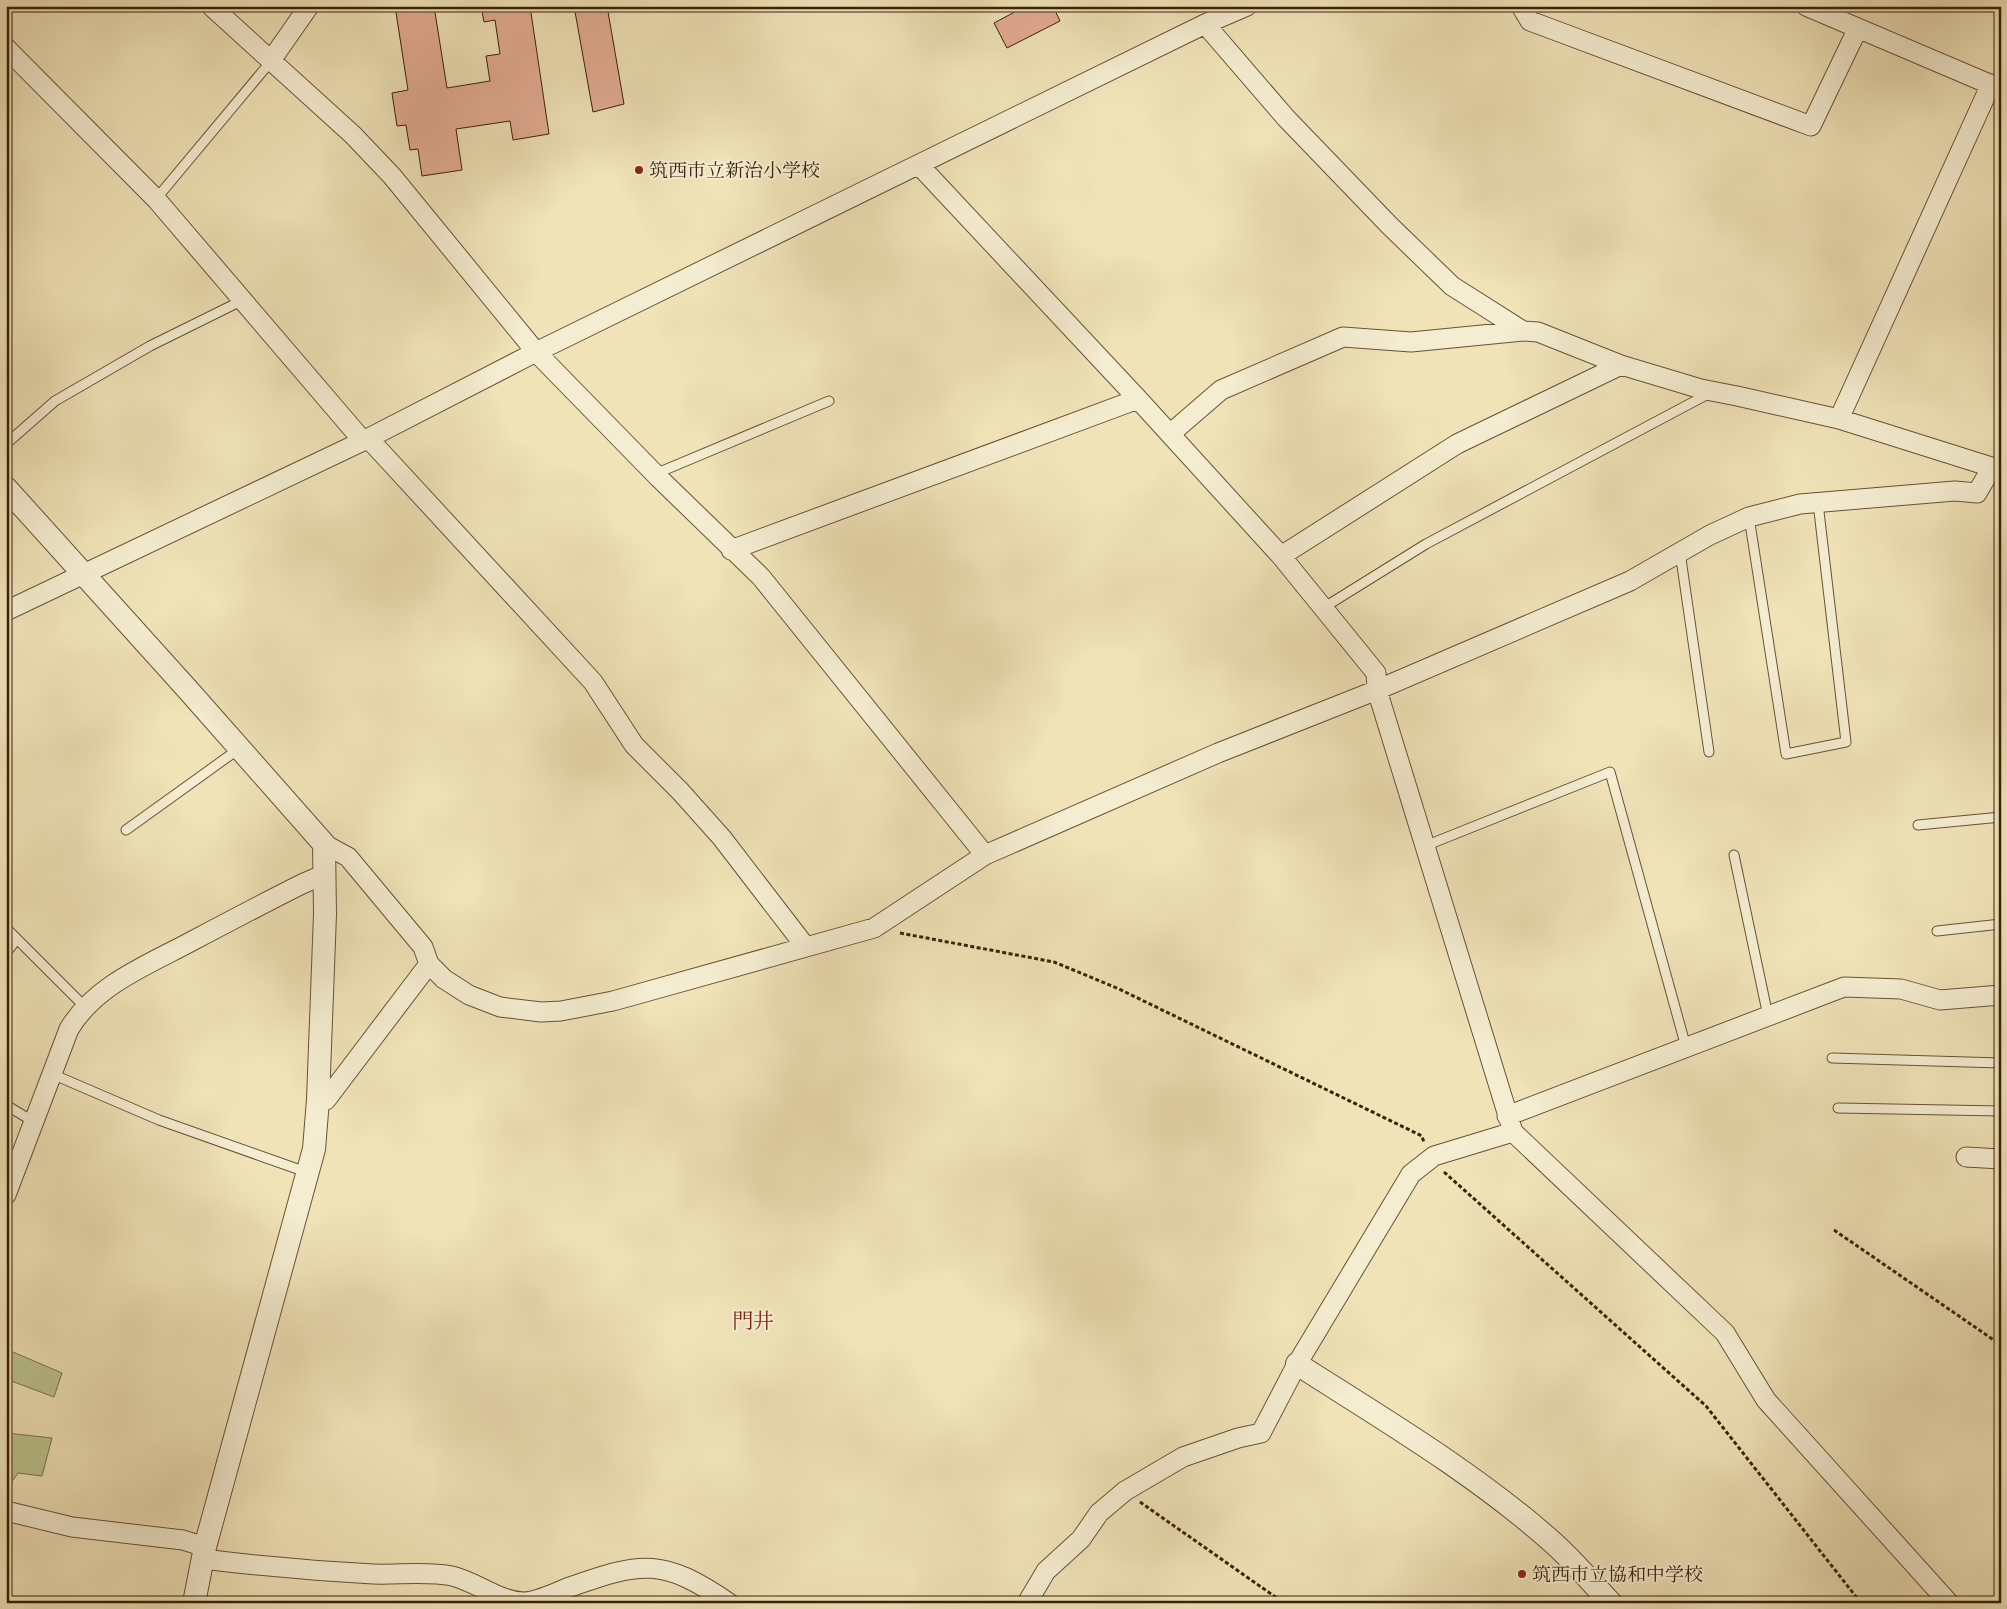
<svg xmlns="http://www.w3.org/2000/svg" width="2007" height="1609" viewBox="0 0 2007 1609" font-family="'Libre Bodoni','Noto Serif JP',serif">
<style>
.green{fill:#bbc38e;stroke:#7a724c}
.building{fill:#e4ac94;stroke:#39210a}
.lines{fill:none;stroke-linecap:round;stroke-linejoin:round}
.service-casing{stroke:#675236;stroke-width:11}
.minor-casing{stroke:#675236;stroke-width:21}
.tertiary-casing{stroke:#675236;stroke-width:24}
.path{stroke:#39210a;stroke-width:3;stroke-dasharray:4 2.5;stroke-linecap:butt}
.service{stroke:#f5edd1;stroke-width:9}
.minor{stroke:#f5edd1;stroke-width:19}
.tertiary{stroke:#f5edd1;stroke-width:22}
.poi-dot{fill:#8f2418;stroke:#f5edd1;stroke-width:2}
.labels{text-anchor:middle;stroke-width:4;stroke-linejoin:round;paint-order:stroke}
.poi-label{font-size:19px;fill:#39210a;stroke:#f5edd1;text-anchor:start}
.quarter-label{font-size:21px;fill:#7a1f14;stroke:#f5edd1}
</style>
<rect width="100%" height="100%" fill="#f0e3b8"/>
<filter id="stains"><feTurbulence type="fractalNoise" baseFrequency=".004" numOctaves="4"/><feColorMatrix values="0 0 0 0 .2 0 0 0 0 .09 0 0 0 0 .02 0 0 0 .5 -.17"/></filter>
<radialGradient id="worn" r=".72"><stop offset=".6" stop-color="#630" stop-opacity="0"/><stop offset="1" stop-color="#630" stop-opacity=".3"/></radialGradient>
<!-- green -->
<path class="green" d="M 6,1349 L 62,1373 L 54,1397 L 6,1379 Z
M 6,1433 L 52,1438 L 42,1476 L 18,1473 L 6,1490 Z"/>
<!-- building -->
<path class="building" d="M 395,6 L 434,6 L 447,88 L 490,81 L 486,56 L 500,54 L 495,20 L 484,22 L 481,6 L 530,6 L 549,134 L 513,140 L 510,121 L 456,129 L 462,170 L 422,176 L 418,149 L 410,150 L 406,125 L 397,126 L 392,93 L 408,90 Z
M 574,6 L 607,6 L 624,104 L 593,112 Z
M 1026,6 L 1053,6 L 1060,21 L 1007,48 L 994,23 Z"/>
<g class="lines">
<!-- service casing -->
<g class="service-casing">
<path id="service" d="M 156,199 L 272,60
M 6,444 L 55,401 L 150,346 L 243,300
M 655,474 L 829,401
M 1749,517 L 1786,754 L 1846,742 L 1818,503
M 1680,552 L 1709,752
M 1323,608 L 1426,544 L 1710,393
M 1918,825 L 2001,817
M 126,830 L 240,748
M 1425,846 L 1610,772 L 1686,1047
M 1734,855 L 1768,1016
M 6,928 L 85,1007
M 1937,931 L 2001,924
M 6,953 L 17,939
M 1832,1058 L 2001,1063
M 52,1074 L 159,1120 L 306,1172
M 6,1105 L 34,1122
M 1838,1108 L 2001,1111"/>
</g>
<!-- minor casing -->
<g class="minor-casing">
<path id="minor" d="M 211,6 L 353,135 L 392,176 L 536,352 L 659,478 L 761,577 L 985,855
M 1521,6 L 1530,21 L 1811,126 L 1858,28
M 1806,6 L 2001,89
M 1205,24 L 1286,118 L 1390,226 L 1452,286 L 1523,331
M 6,48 L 156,199 L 363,441
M 272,59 L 309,6
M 919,165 L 1138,399 L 1281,556 L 1376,673 L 1377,690 L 1513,1132 L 1725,1333 L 1766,1400 L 1949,1603
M 1839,419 L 1991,84
M 1170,434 L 1221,390 L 1343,337 L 1411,342 L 1523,331 L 1538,332 L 1621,365 L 1701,389 L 1737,396 L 1839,419 L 2001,470
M 368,438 L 593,682 L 634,745 L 680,791 L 722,838 L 805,946
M 731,550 L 1138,399
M 1281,556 L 1457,444 L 1621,365
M 6,611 L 363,441 L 536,352 L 1205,24 L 1247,6
M 324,844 L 348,857 L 423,947 L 429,964 L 444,979 L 469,995 L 500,1007 L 541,1012 L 561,1011 L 613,1001 L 874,928 L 985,855 L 1218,753 L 1377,690 L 1630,581 L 1710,535 L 1749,517 L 1800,504 L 1955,491 L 1977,493 L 1992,467
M 318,1100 L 326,1100 L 429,964
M 1507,1116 L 1844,987 L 1901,989 L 1940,1000 L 2001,995
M 1966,1157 L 2001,1159
M 6,1195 L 69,1029 C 96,984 150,964 194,940 C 230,921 266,902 302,884 L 325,874
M 6,1511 L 72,1527 L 183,1540 L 205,1547
M 203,1559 C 259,1566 316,1571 373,1574 C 398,1575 427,1571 452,1576 C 477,1582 498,1601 523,1602 C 538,1602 556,1592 570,1587 C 643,1561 663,1558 729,1603
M 1027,1603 L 1046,1571 L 1081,1539 L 1099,1513 L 1125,1491 L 1183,1457 L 1238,1438 L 1261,1433 L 1297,1364 L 1411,1174 L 1434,1156 L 1513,1132"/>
</g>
<!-- tertiary casing -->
<g class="tertiary-casing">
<path id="tertiary" d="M 6,488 L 189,691 L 324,844 L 325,914 L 318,1100 L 314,1149 L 205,1547 L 194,1603
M 1297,1364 C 1383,1419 1473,1472 1550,1540 C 1572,1559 1591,1582 1611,1603"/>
</g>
<!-- path -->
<path class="path" d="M 900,933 L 1054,962 L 1119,989 L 1422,1136 L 1424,1143
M 1444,1172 L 1706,1406 L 1861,1603
M 1834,1230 L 2001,1345
M 1140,1502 L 1284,1603"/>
<!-- service -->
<use href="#service" class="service"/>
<!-- minor -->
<use href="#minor" class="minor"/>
<!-- tertiary -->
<use href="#tertiary" class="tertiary"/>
</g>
<!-- markers -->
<g class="poi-dot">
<circle cx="639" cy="170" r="5"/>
<circle cx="1522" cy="1574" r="5"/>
</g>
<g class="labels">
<!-- poi labels -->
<g class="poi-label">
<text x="649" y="177">筑西市立新治小学校</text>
<text x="1532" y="1581">筑西市立協和中学校</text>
</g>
<!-- quarter labels -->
<g class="quarter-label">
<text x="753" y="1328">門井</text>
</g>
</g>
<!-- margin -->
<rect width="2007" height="1609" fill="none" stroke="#f0e3b8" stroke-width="25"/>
<rect x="8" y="8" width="1992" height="1594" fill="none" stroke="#39210a" stroke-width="2.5"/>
<rect x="12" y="12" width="1982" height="1584" fill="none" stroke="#39210a"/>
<rect width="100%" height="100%" filter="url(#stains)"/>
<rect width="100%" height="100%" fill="url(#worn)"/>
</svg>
